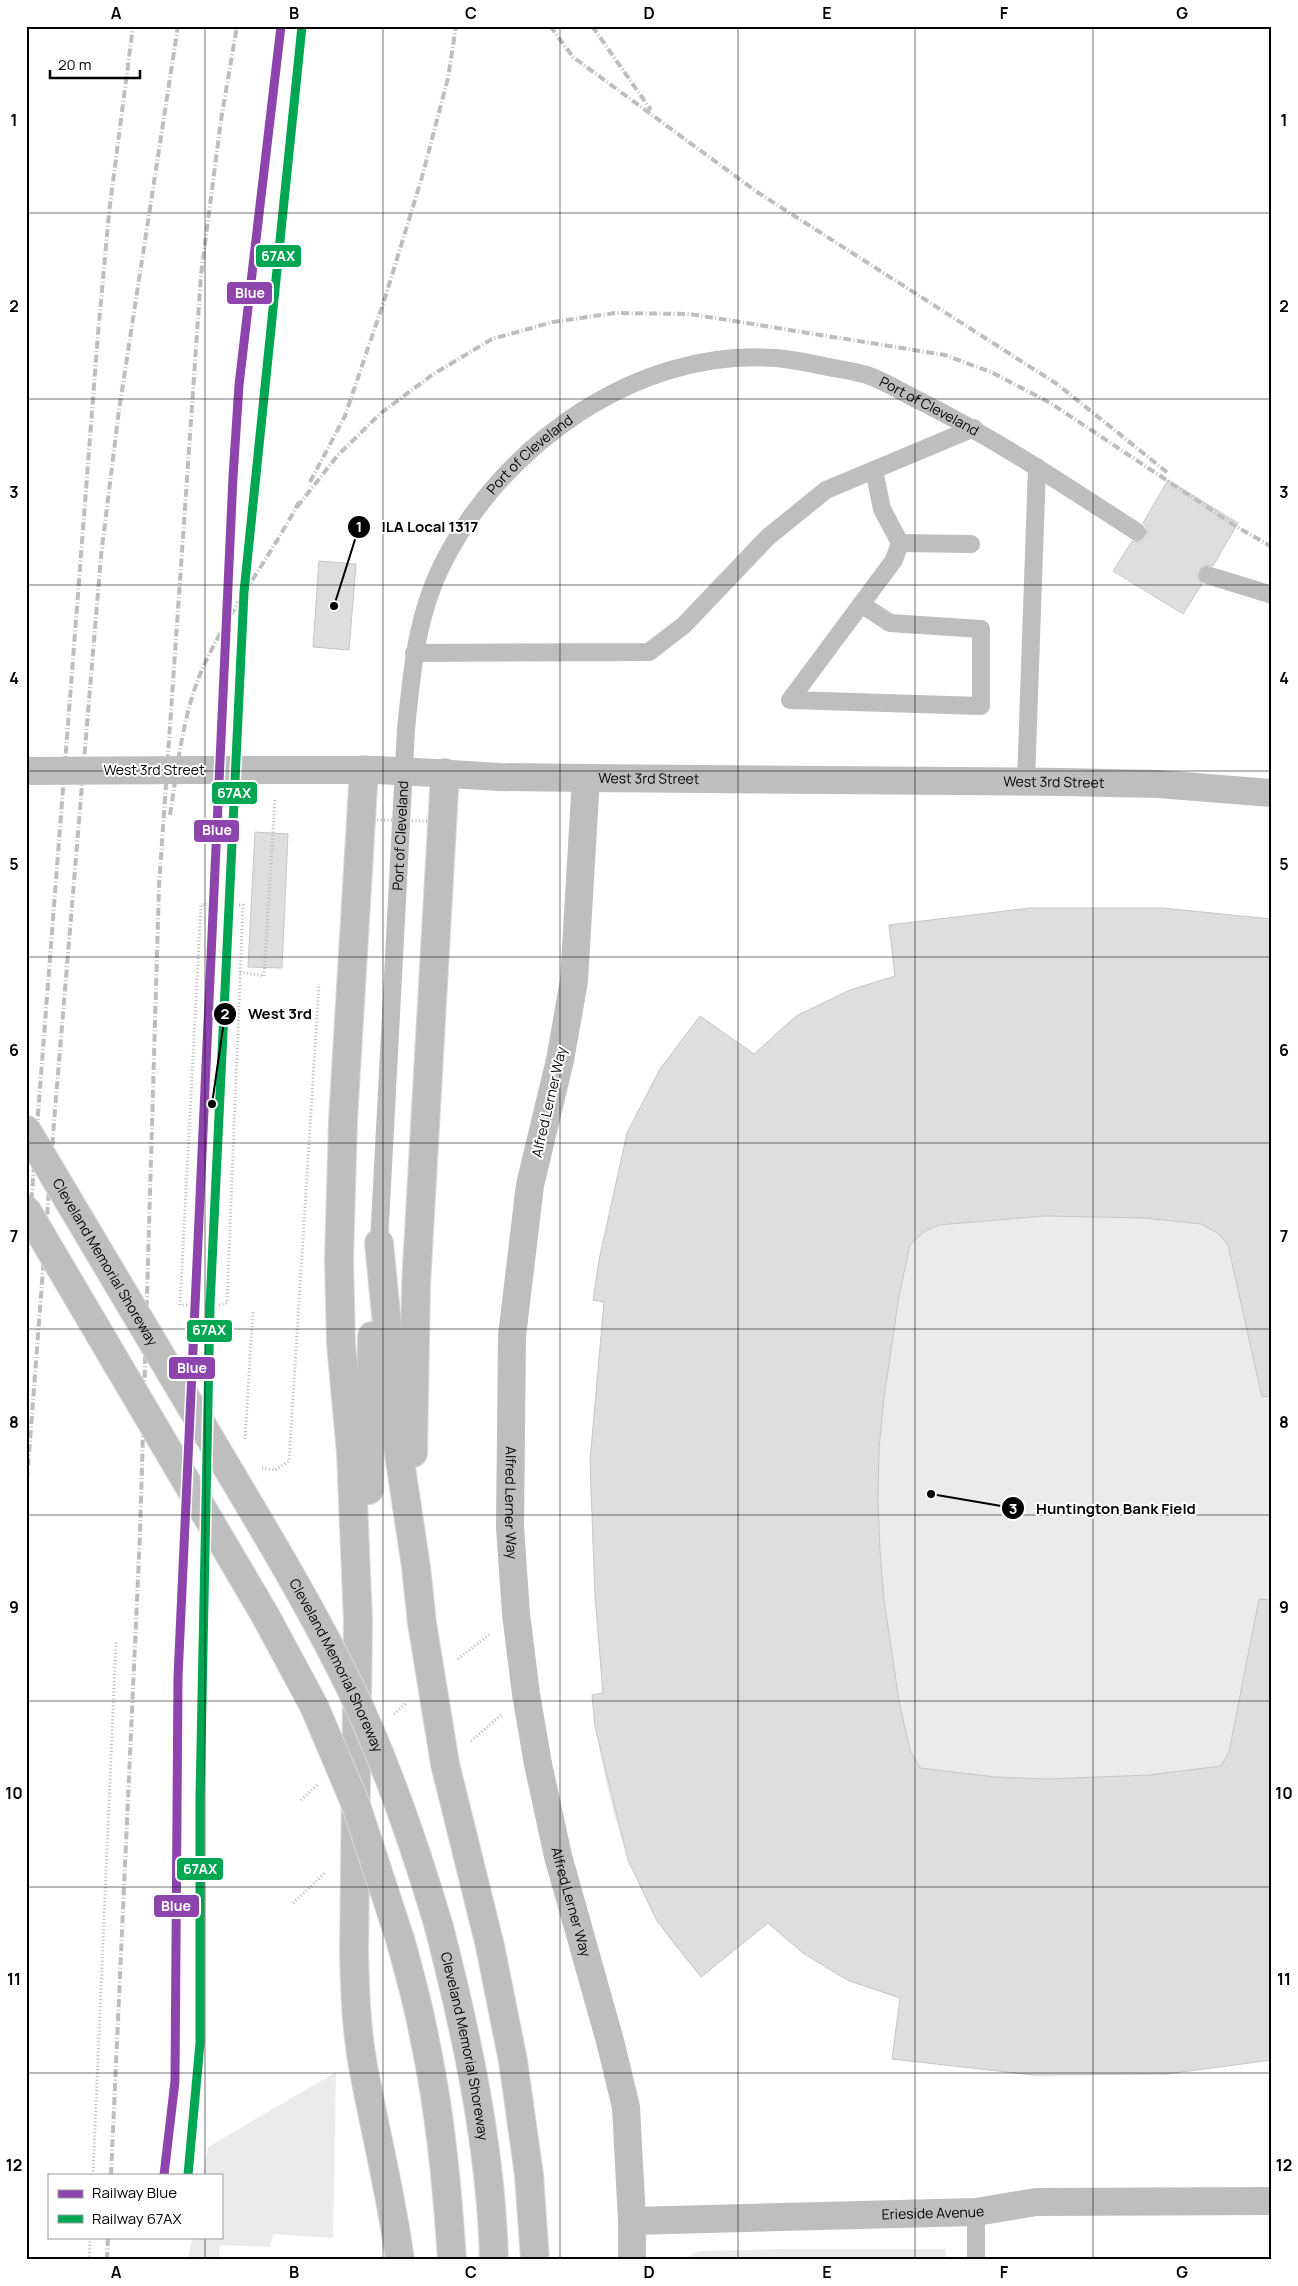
<svg xmlns="http://www.w3.org/2000/svg" width="1298" height="2286" viewBox="0 0 1298 2286" font-family="Manrope,sans-serif">
<style>
.green{fill:#ebebeb}
.building{fill:#dedede;stroke:#c6c6c6}
.lines{fill:none;stroke-linecap:round;stroke-linejoin:round}
.motorway-casing{stroke:#dbdbdb;stroke-width:30}
.path{stroke:#b9b9b9;stroke-width:3;stroke-dasharray:1 2.5;stroke-linecap:butt}
.service{stroke:#bebebe;stroke-width:18}
.minor{stroke:#bebebe;stroke-width:28}
.tertiary{stroke:#bebebe;stroke-width:28}
.motorway{stroke:#bebebe;stroke-width:28}
.rail{stroke:#bebebe;stroke-width:4;stroke-dasharray:8 2.5 1 2.5;stroke-linecap:butt}
.motorway-bridge-casing{stroke:#dbdbdb;stroke-width:30;stroke-linecap:butt}
.path-bridge{stroke:#b9b9b9;stroke-width:3;stroke-dasharray:1 2.5;stroke-linecap:butt}
.tertiary-bridge{stroke:#bebebe;stroke-width:28}
.motorway-bridge{stroke:#bebebe;stroke-width:28}
.rail-1-casing{stroke:#fff;stroke-width:12}
.rail-2-casing{stroke:#fff;stroke-width:12}
.rail-1{stroke:#8e44ad;stroke-width:9}
.rail-2{stroke:#00a651;stroke-width:9}
.grid{fill:none;stroke:#000;stroke-width:1;stroke-opacity:0.55}
.labels{text-anchor:middle;stroke-width:4;stroke-linejoin:round;paint-order:stroke}
.street-label{font-size:14px;fill:#000;stroke:#fff}
.leader{fill:none;stroke:#000;stroke-width:2}
.callout-dot{fill:#000;stroke:#fff;stroke-width:2}
.mark-label{font-size:15px;text-anchor:middle;font-weight:bold;fill:#fff}
.callout-label{font-size:15px;text-anchor:middle;font-weight:bold;fill:#000;stroke:#fff;stroke-width:4;stroke-linejoin:round;paint-order:stroke}
.line-badge{stroke:#fff;stroke-width:2}
.badge-label{font-size:14px;text-anchor:middle;font-weight:bold;fill:#fff}
.neatline{fill:none;stroke:#000;stroke-width:2}
.grid-label{font-size:16px;text-anchor:middle;font-weight:bold;fill:#000}
</style>
<rect width="100%" height="100%" fill="#fff"/>
<!-- green -->
<path class="green" d="M 1030,908 L 1272,919 L 1272,2060 L 1033,2075 L 892,2059 L 900,1998 L 847,1980 L 803,1953 L 768,1923 L 701,1977 C 686,1959 669,1941 657,1920 C 619,1855 600,1769 592,1695 L 603,1693 L 595,1596 L 590,1461 L 604,1303 L 593,1300 L 599,1260 L 627,1133 L 660,1069 L 700,1016 L 754,1054 L 796,1016 L 850,990 L 895,976 L 889,925 Z
M 336,2072 L 333,2238 L 273,2234 L 270,2247 L 220,2245 L 219,2260 L 188,2260 L 192,2237 L 221,2237 L 221,2175 L 203,2175 L 208,2147 Z
M 786,2249 L 946,2249 L 946,2260 L 681,2260 L 699,2251 Z"/>
<!-- building -->
<path class="building" d="M 1168,480 L 1238,523 L 1213,566 L 1204,565 L 1197,571 L 1197,578 L 1202,584 L 1183,614 L 1113,571 L 1132,541 L 1141,542 L 1146,537 L 1147,528 L 1143,523 Z
M 319,561 L 356,564 L 349,650 L 313,647 Z
M 255,832 L 288,834 L 282,968 L 248,967 Z
M 1030,908 L 1162,908 L 1272,919 L 1272,1396 L 1262,1397 L 1228,1245 L 1219,1234 L 1201,1224 L 1145,1218 L 1044,1216 L 939,1225 L 925,1231 L 910,1245 L 899,1296 L 884,1398 L 879,1448 L 878,1500 L 880,1550 L 884,1600 L 899,1701 L 910,1750 L 920,1768 L 996,1777 L 1047,1779 L 1149,1775 L 1221,1766 L 1229,1752 L 1259,1599 L 1272,1600 L 1272,2060 L 1166,2074 L 1033,2075 L 892,2059 L 900,1998 L 847,1980 L 803,1953 L 768,1923 L 701,1977 L 657,1921 L 628,1860 L 595,1727 L 592,1695 L 603,1693 L 595,1596 L 590,1461 L 604,1302 L 593,1300 L 599,1260 L 627,1133 L 660,1069 L 700,1016 L 754,1054 L 796,1016 L 850,990 L 895,976 L 889,925 Z"/>
<g class="lines">
<!-- motorway casing -->
<g class="motorway-casing">
<g id="motorway">
<path d="M 364,770 L 343,1120 L 339,1260 L 341,1344 L 351,1453 L 358,1621 L 354,1952 C 355,1990 356,2028 363,2066 C 375,2131 391,2194 400,2260"/>
<path d="M 379,1243 L 388,1334 L 393,1414 L 416,1567 L 422,1623 L 445,1764 L 490,1946 L 513,2061 L 529,2175 L 535,2260"/>
<path d="M 413,1453 L 416,1285 L 445,773"/>
<path d="M 369,1490 L 372,1336"/>
<path id="s5" d="M 439,1927 C 467,2036 491,2147 494,2260"/>
<path d="M 400,1939 C 409,1971 418,2003 424,2036 C 440,2110 447,2185 452,2260"/>
</g>
</g>
<!-- path -->
<path class="path" d="M 240,972 L 264,976 L 275,798
M 187,1305 L 180,1305 L 201,905 L 207,904
M 219,1305 L 227,1303 L 243,905 L 238,905
M 245,1439 L 253,1311
M 262,1468 L 275,1470 L 289,1461 L 319,984
M 458,1659 L 490,1634
M 394,1714 L 406,1703
M 471,1741 L 501,1715
M 301,1800 L 317,1785
M 293,1903 L 326,1872
M 93,2175 L 116,1640
M 89,2260 L 90,2237"/>
<!-- service -->
<g class="service">
<path d="M 874,470 L 882,509 L 900,543 L 971,544"/>
<path d="M 1207,575 L 1272,595"/>
<path d="M 861,604 L 890,623 L 981,629 L 981,706 L 790,700 L 894,560 L 900,543"/>
<path d="M 414,653 L 649,652 L 684,625 L 768,537 L 826,490 L 974,428"/>
<path d="M 1026,781 L 1037,467"/>
<path id="s1" d="M 379,1243 L 406,729 C 412,672 416,617 442,565 C 501,446 637,348 774,358 C 792,359 810,363 828,367 C 840,369 854,371 867,375 C 885,381 903,393 920,401 C 996,439 1066,486 1137,532"/>
<path d="M 976,2260 L 976,2212"/>
</g>
<!-- minor -->
<path class="minor" id="s2" d="M 586,778 L 574,981 L 560,1060 L 530,1185 L 512,1336 L 510,1527 L 516,1614 L 526,1694 L 538,1764 L 558,1856 L 610,2041 L 626,2107 L 632,2221"/>
<!-- tertiary -->
<g class="tertiary">
<path d="M 192,770 L 378,770"/>
<path id="s3" d="M 434,773 L 499,777 L 586,778 L 1063,782 L 1158,784 L 1272,793"/>
<path id="s4" d="M 632,2260 L 632,2221 L 976,2212 L 1036,2202 L 1272,2201"/>
</g>
<!-- motorway -->
<use href="#motorway" class="motorway"/>
<!-- rail -->
<path class="rail" d="M 550,26 L 573,57 L 757,192 L 1057,384 L 1168,473
M 592,26 L 651,110
M 310,482 L 345,416 L 385,298 L 422,177 L 448,78 L 456,26
M 297,507 L 337,456 L 381,413 L 432,375 L 492,339 L 553,322 L 615,313 L 690,314 L 945,355 L 993,373 L 1052,404 L 1237,527 L 1272,547
M 170,815 C 178,764 183,710 205,663 C 232,606 270,557 299,502
M 26,1270 L 98,334 L 109,213 L 133,26
M 26,1494 L 55,1110 L 101,556 L 119,410 L 178,26
M 111,2175 L 140,1534 L 159,886 L 201,275 L 221,120 L 237,26
M 107,2260 L 108,2237"/>
<!-- motorway-bridge casing -->
<g class="motorway-bridge-casing">
<g id="motorway-bridge">
<path id="s6" d="M 26,1129 C 85,1228 143,1326 202,1425 C 253,1512 307,1598 351,1689 C 388,1766 415,1846 439,1927"/>
<path d="M 26,1209 L 265,1615 L 314,1706 L 356,1805 L 400,1939"/>
</g>
</g>
<!-- path-bridge -->
<path class="path-bridge" d="M 377,820 L 428,821"/>
<!-- tertiary-bridge -->
<path class="tertiary-bridge" d="M 378,770 L 434,773
M 26,771 L 192,770"/>
<!-- motorway-bridge -->
<use href="#motorway-bridge" class="motorway-bridge"/>
<!-- rail-1 casing -->
<g class="rail-1-casing">
<path id="rail-1" d="M 164,2175 L 175,2081 L 178,1677 L 233,477 L 239,385 L 281,26"/>
</g>
<!-- rail-2 casing -->
<g class="rail-2-casing">
<path id="rail-2" d="M 188,2175 L 200,2043 L 200,1797 L 210,1305 L 244,592 L 302,26"/>
</g>
<!-- rail-1 -->
<use href="#rail-1" class="rail-1"/>
<!-- rail-2 -->
<use href="#rail-2" class="rail-2"/>
</g>
<!-- grid -->
<path class="grid" d="M 205,26 L 205,2175M 383,26 L 383,2260M 560,26 L 560,2260M 738,26 L 738,2260M 915,26 L 915,2260M 1093,26 L 1093,2260M 26,213 L 1272,213M 26,399 L 1272,399M 26,585 L 1272,585M 26,771 L 1272,771M 26,957 L 1272,957M 26,1143 L 1272,1143M 26,1329 L 1272,1329M 26,1515 L 1272,1515M 26,1701 L 1272,1701M 26,1887 L 1272,1887M 26,2073 L 1272,2073M 205,2237 L 205,2260"/>
<g class="labels">
<!-- street labels -->
<g class="street-label">
<text dy="5" stroke="none"><textPath href="#s1" startOffset="1261">Port of Cleveland</textPath></text>
<text dy="5" stroke="none"><textPath href="#s1" startOffset="826">Port of Cleveland</textPath></text>
<text x="154" y="775">West 3rd Street</text>
<text dy="5" stroke="none"><textPath href="#s3" startOffset="215">West 3rd Street</textPath></text>
<text dy="5" stroke="none"><textPath href="#s3" startOffset="620">West 3rd Street</textPath></text>
<text dy="5" stroke="none"><textPath href="#s1" startOffset="408">Port of Cleveland</textPath></text>
<text transform="translate(549 1102) rotate(-77)" y="5">Alfred Lerner Way</text>
<text dy="5" stroke="none"><textPath href="#s6" startOffset="155">Cleveland Memorial Shoreway</textPath></text>
<text dy="5" stroke="none"><textPath href="#s2" startOffset="731">Alfred Lerner Way</textPath></text>
<text dy="5" stroke="none"><textPath href="#s6" startOffset="620">Cleveland Memorial Shoreway</textPath></text>
<text dy="5" stroke="none"><textPath href="#s2" startOffset="1136">Alfred Lerner Way</textPath></text>
<text dy="5" stroke="none"><textPath href="#s5" startOffset="122">Cleveland Memorial Shoreway</textPath></text>
<text dy="5" stroke="none"><textPath href="#s4" startOffset="340">Erieside Avenue</textPath></text>
</g>
</g>
<!-- callouts -->
<path class="leader" d="M334 606L359 527M212 1104L225 1014M931 1494L1013 1508"/>
<g class="callout-dot">
<circle cx="334" cy="606" r="5"/>
<circle cx="212" cy="1104" r="5"/>
<circle cx="931" cy="1494" r="5"/>
<circle cx="359" cy="527" r="12"/>
<circle cx="225" cy="1014" r="12"/>
<circle cx="1013" cy="1508" r="12"/>
</g>
<g class="mark-label">
<text x="359" y="532">1</text>
<text x="225" y="1019">2</text>
<text x="1013" y="1514">3</text>
</g>
<g class="callout-label">
<text x="430" y="532">ILA Local 1317</text>
<text x="280" y="1019">West 3rd</text>
<text x="1116" y="1514">Huntington Bank Field</text>
</g>
<g class="line-badge">
<rect x="255" y="244" width="47" height="24" rx="5" fill="#00a651"/>
<rect x="226" y="281" width="47" height="24" rx="5" fill="#8e44ad"/>
<rect x="211" y="781" width="47" height="24" rx="5" fill="#00a651"/>
<rect x="193" y="819" width="47" height="24" rx="5" fill="#8e44ad"/>
<rect x="186" y="1319" width="47" height="24" rx="5" fill="#00a651"/>
<rect x="168" y="1356" width="48" height="24" rx="5" fill="#8e44ad"/>
<rect x="176" y="1857" width="48" height="24" rx="5" fill="#00a651"/>
<rect x="153" y="1894" width="47" height="24" rx="5" fill="#8e44ad"/>
</g>
<g class="badge-label">
<text x="278" y="261">67AX</text>
<text x="250" y="298">Blue</text>
<text x="234" y="798">67AX</text>
<text x="217" y="835">Blue</text>
<text x="209" y="1335">67AX</text>
<text x="192" y="1373">Blue</text>
<text x="200" y="1874">67AX</text>
<text x="176" y="1911">Blue</text>
</g>
<!-- border -->
<rect width="1298" height="2286" fill="none" stroke="#ffffff" stroke-width="55"/>
<!-- legend -->
<rect x="48" y="2174" width="175" height="65" fill="#ffffff" stroke="#999999"/>
<rect x="58" y="2190" width="25" height="8" fill="#8e44ad" stroke="#999999"/>
<text x="92" y="2198" font-size="15" fill="#000000">Railway Blue</text>
<rect x="58" y="2215" width="25" height="8" fill="#00a651" stroke="#999999"/>
<text x="92" y="2224" font-size="15" fill="#000000">Railway 67AX</text>
<!-- scale -->
<path d="M50 70v8h90v-8" fill="none" stroke="#000000" stroke-width="2.5"/>
<text x="58" y="70" font-size="15" fill="#000000" stroke="#ffffff" stroke-width="4" paint-order="stroke">20 m</text>
<rect x="28" y="28" width="1242" height="2230" class="neatline"/>
<g class="grid-label">
<text x="116" y="19">A</text>
<text x="294" y="19">B</text>
<text x="471" y="19">C</text>
<text x="649" y="19">D</text>
<text x="827" y="19">E</text>
<text x="1004" y="19">F</text>
<text x="1182" y="19">G</text>
<text x="14" y="126">1</text>
<text x="1284" y="126">1</text>
<text x="14" y="312">2</text>
<text x="1284" y="312">2</text>
<text x="14" y="498">3</text>
<text x="1284" y="498">3</text>
<text x="14" y="684">4</text>
<text x="1284" y="684">4</text>
<text x="14" y="870">5</text>
<text x="1284" y="870">5</text>
<text x="14" y="1056">6</text>
<text x="1284" y="1056">6</text>
<text x="14" y="1242">7</text>
<text x="1284" y="1242">7</text>
<text x="14" y="1428">8</text>
<text x="1284" y="1428">8</text>
<text x="14" y="1613">9</text>
<text x="1284" y="1613">9</text>
<text x="14" y="1799">10</text>
<text x="1284" y="1799">10</text>
<text x="14" y="1985">11</text>
<text x="1284" y="1985">11</text>
<text x="14" y="2171">12</text>
<text x="1284" y="2171">12</text>
<text x="116" y="2278">A</text>
<text x="294" y="2278">B</text>
<text x="471" y="2278">C</text>
<text x="649" y="2278">D</text>
<text x="827" y="2278">E</text>
<text x="1004" y="2278">F</text>
<text x="1182" y="2278">G</text>
</g>
</svg>
